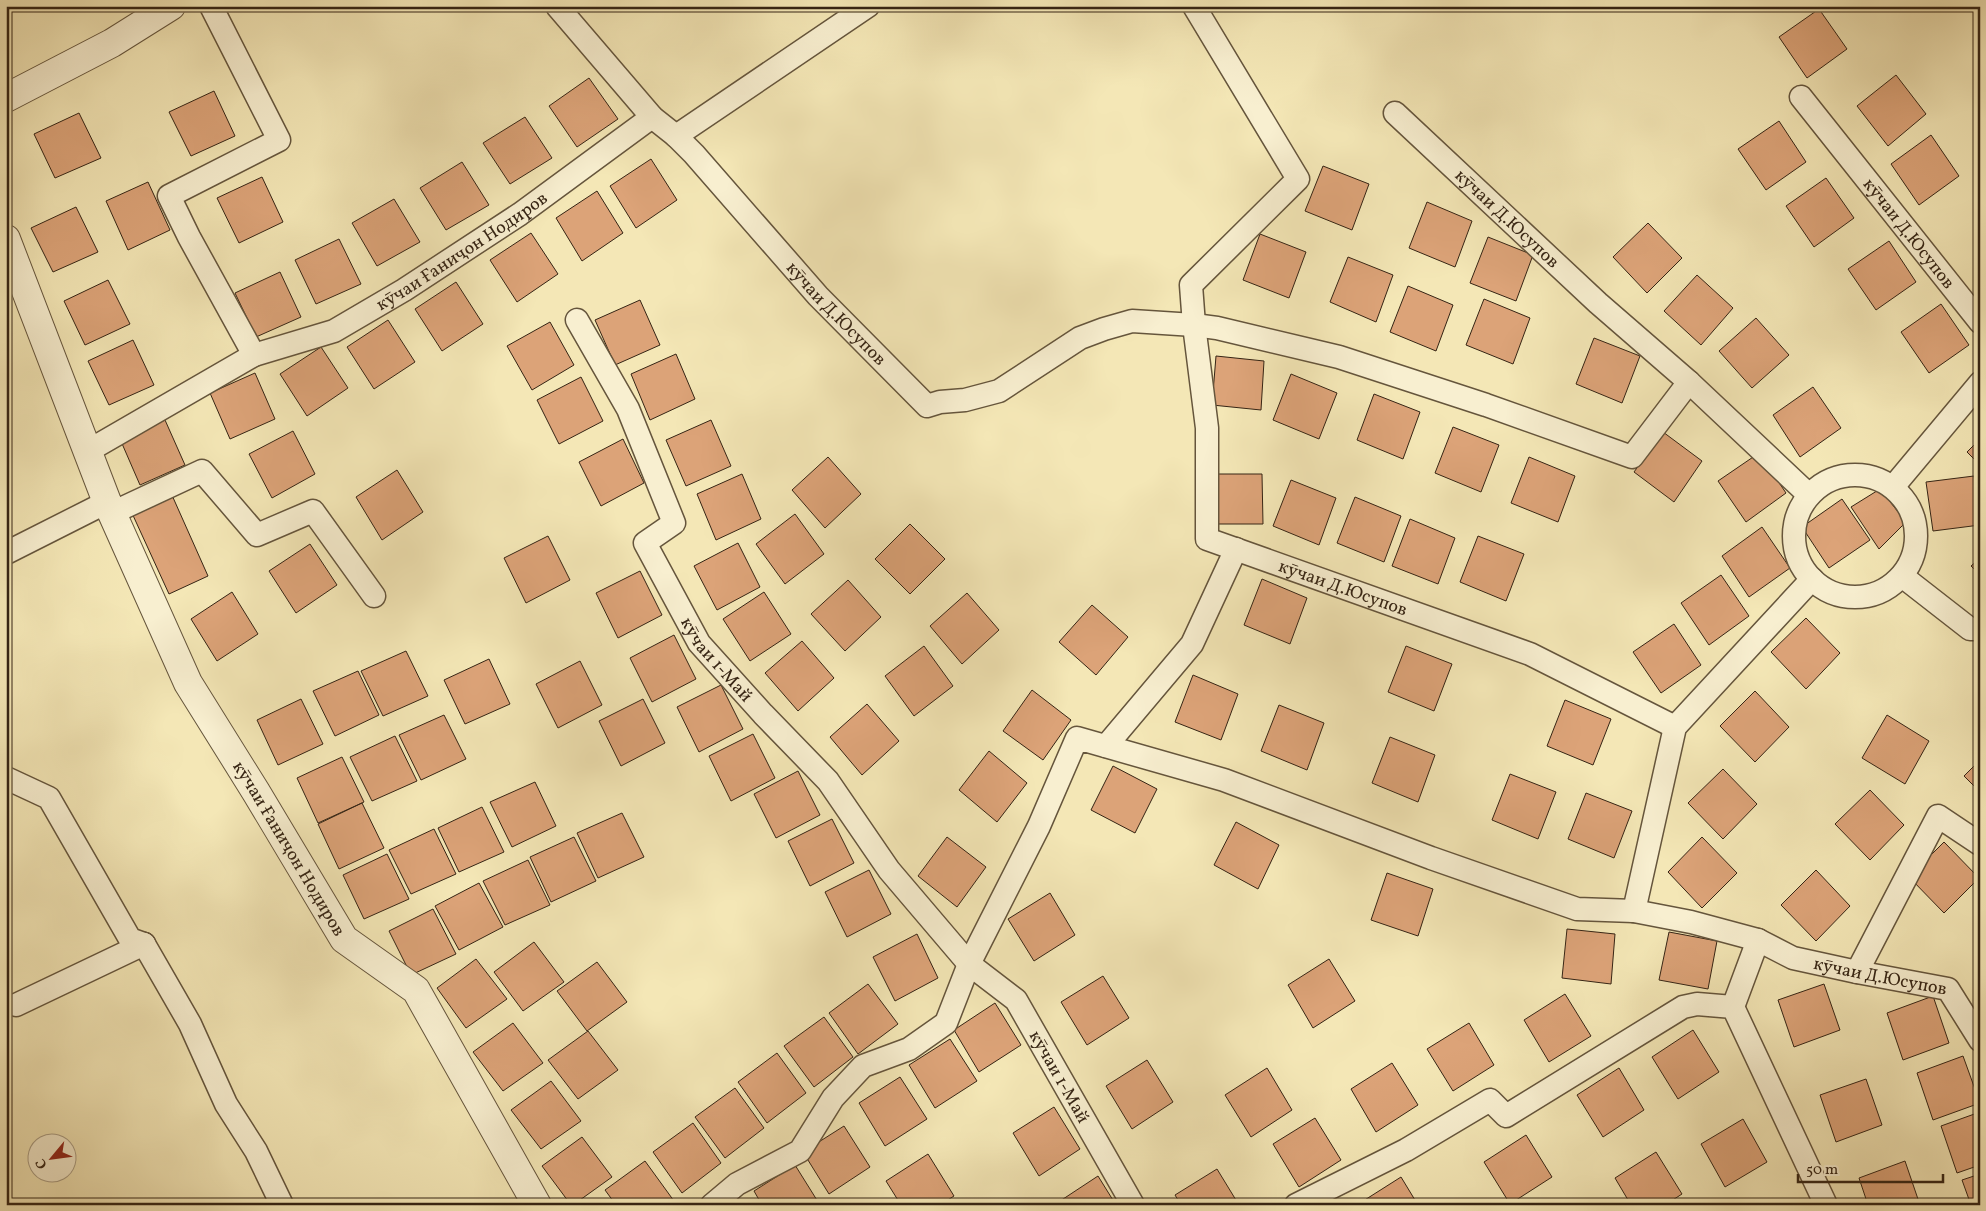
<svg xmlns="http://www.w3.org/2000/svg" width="1986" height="1211" viewBox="0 0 1986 1211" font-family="Vollkorn,serif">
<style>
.building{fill:#dca378;stroke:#352414}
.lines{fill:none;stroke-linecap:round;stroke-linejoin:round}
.minor-casing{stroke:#65553c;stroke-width:25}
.tertiary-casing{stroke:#65553c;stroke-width:30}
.minor{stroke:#f8efd0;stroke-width:22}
.tertiary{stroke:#f8efd0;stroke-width:28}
.labels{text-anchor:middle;stroke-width:4.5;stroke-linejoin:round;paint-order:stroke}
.street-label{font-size:18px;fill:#352414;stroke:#f8efd0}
</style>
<rect width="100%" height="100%" fill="#f4e7b6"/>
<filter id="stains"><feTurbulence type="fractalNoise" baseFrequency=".004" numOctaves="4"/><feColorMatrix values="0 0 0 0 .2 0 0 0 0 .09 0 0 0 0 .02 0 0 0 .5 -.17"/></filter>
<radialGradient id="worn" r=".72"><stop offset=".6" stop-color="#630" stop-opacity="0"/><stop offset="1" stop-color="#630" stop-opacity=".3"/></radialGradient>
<!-- building -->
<path class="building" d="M 1819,9 L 1847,49 L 1807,78 L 1779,37 Z
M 1896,75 L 1926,114 L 1888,146 L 1857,106 Z
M 589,78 L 618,119 L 577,147 L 549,106 Z
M 214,91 L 235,136 L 191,156 L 169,112 Z
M 79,113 L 101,158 L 55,178 L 34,134 Z
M 525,117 L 552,158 L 510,184 L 483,143 Z
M 1779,121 L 1806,162 L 1766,190 L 1738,149 Z
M 1931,135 L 1959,176 L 1919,205 L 1891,164 Z
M 651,159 L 677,200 L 636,228 L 610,186 Z
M 462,162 L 489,205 L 446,230 L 420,188 Z
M 1323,166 L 1369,184 L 1352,230 L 1305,211 Z
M 262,177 L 283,222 L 239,243 L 217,198 Z
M 1826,178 L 1854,218 L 1814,247 L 1786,206 Z
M 148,182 L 170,230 L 128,250 L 106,201 Z
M 597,191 L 623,233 L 582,261 L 556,218 Z
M 394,199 L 420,242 L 377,266 L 352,223 Z
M 1427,202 L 1472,221 L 1455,267 L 1409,248 Z
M 76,207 L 98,252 L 53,272 L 31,228 Z
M 1648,223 L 1682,258 L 1647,293 L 1613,257 Z
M 531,233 L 558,274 L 517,302 L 490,260 Z
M 1260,234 L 1306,252 L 1289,298 L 1243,280 Z
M 1488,237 L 1533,255 L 1516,301 L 1470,283 Z
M 339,239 L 361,284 L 316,304 L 295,260 Z
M 1889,241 L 1916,282 L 1876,310 L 1848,269 Z
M 1348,257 L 1393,275 L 1376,322 L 1330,302 Z
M 280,272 L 301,317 L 256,337 L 235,293 Z
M 1697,275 L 1733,308 L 1701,345 L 1664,311 Z
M 108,280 L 130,324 L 85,345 L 64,301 Z
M 456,282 L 483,324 L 442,351 L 415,309 Z
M 1408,286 L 1453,305 L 1436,351 L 1390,332 Z
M 1484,299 L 1530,318 L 1513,364 L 1466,345 Z
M 640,300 L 660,345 L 615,365 L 595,320 Z
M 1941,304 L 1969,345 L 1929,373 L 1901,332 Z
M 1756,318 L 1789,355 L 1752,388 L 1719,351 Z
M 388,320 L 415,362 L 374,389 L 347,347 Z
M 550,322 L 574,365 L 532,390 L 507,346 Z
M 1594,338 L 1640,356 L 1622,403 L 1576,384 Z
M 133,340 L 154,385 L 109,405 L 88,361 Z
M 321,347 L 348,388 L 307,416 L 280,374 Z
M 676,354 L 695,399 L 650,420 L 631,374 Z
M 1216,356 L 1264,361 L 1261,410 L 1212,405 Z
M 255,373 L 275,419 L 230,439 L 210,393 Z
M 1291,374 L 1337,393 L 1319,439 L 1273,420 Z
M 581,377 L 603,421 L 559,444 L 537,400 Z
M 1813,387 L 1841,428 L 1800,457 L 1773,415 Z
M 1374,394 L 1420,412 L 1403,459 L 1357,440 Z
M 165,420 L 185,465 L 140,485 L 120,439 Z
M 711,420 L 731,466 L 686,486 L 666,440 Z
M 1453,427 L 1499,445 L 1481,492 L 1435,473 Z
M 293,431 L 315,474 L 272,498 L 249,454 Z
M 1663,432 L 1702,461 L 1674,502 L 1634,472 Z
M 623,439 L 644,483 L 601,506 L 579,462 Z
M 1980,439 L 1980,465 L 1967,452 Z
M 1759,453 L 1786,493 L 1746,522 L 1718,481 Z
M 828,457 L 861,494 L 825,528 L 792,490 Z
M 1529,457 L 1575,476 L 1558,522 L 1511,503 Z
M 397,470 L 423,512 L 382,540 L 356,497 Z
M 742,474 L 761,519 L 716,540 L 697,494 Z
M 1213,474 L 1262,474 L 1263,524 L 1214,524 Z
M 1974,476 L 1980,511 L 1980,525 L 1933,531 L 1926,482 Z
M 1291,480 L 1336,498 L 1319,545 L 1273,526 Z
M 1880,489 L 1906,522 L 1879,549 L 1851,507 Z
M 171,493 L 208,576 L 169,594 L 131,511 Z
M 1355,497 L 1401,516 L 1384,562 L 1337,543 Z
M 1842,499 L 1870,540 L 1829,568 L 1802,527 Z
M 795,514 L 824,554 L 785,584 L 756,544 Z
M 1410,519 L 1455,538 L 1438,584 L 1392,566 Z
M 910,524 L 945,559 L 910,594 L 875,559 Z
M 1762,527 L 1790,568 L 1749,597 L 1722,556 Z
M 548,536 L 570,580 L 526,603 L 504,558 Z
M 1478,536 L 1524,554 L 1506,601 L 1460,582 Z
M 738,543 L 760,587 L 717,610 L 694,566 Z
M 310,544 L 337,585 L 296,613 L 269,571 Z
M 1980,558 L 1980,575 L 1971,566 Z
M 640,571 L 662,615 L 618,638 L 596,593 Z
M 1721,575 L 1749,616 L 1709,645 L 1681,603 Z
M 1262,579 L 1307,598 L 1290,644 L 1244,625 Z
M 848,580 L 881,617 L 845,651 L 811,614 Z
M 232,592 L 258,634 L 217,661 L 191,619 Z
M 764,592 L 791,634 L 750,661 L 723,619 Z
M 967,593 L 999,630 L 962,664 L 930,626 Z
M 1092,605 L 1128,637 L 1096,675 L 1059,642 Z
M 1806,618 L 1840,653 L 1806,689 L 1771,652 Z
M 1674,624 L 1701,665 L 1661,693 L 1633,652 Z
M 674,635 L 696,679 L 652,702 L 630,658 Z
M 802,641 L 834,678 L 798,711 L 765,673 Z
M 924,646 L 953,686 L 914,716 L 885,676 Z
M 1406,646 L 1452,664 L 1434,711 L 1388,692 Z
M 406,651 L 428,696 L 383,716 L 361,671 Z
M 489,659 L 510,704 L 465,724 L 444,680 Z
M 580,661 L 602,705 L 558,728 L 536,684 Z
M 358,671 L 379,715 L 335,736 L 313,691 Z
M 1193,675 L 1238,694 L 1221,740 L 1175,722 Z
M 721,685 L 743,729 L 699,752 L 677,707 Z
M 1032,690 L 1071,720 L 1043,760 L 1003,731 Z
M 1755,691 L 1789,727 L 1755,762 L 1720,726 Z
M 301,699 L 323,744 L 278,765 L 257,720 Z
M 643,699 L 665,743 L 621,766 L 599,721 Z
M 1565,700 L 1611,719 L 1593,765 L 1547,746 Z
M 867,704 L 899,741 L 862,775 L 830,737 Z
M 1279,705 L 1324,723 L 1307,770 L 1261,751 Z
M 444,715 L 466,759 L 421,780 L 399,735 Z
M 1887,715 L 1929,741 L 1905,784 L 1862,758 Z
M 753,734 L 775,778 L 731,801 L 709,756 Z
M 395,736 L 417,781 L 372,801 L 350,757 Z
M 1390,737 L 1435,755 L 1418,802 L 1372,783 Z
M 989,751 L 1027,783 L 997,822 L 959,790 Z
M 342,757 L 364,802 L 318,823 L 297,778 Z
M 1980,760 L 1980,792 L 1964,776 Z
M 1113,766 L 1157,789 L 1135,833 L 1091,810 Z
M 1723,769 L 1757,804 L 1723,839 L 1688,803 Z
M 798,771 L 820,815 L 776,838 L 754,794 Z
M 1510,774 L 1556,792 L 1538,839 L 1492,820 Z
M 535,782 L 556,826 L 512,847 L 490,802 Z
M 1870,790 L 1904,825 L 1870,860 L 1835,824 Z
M 1586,793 L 1632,811 L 1614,858 L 1568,839 Z
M 362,803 L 384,848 L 339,869 L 318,824 Z
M 482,807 L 504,852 L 459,872 L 438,828 Z
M 622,813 L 644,857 L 598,878 L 577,833 Z
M 832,819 L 854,863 L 810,886 L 788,841 Z
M 1236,822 L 1279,845 L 1258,889 L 1214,865 Z
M 434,829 L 456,874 L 411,894 L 389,850 Z
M 574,837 L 596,881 L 551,902 L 530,857 Z
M 947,837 L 986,867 L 957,907 L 918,876 Z
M 1702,837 L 1737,873 L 1702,908 L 1668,872 Z
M 1944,842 L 1979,878 L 1944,913 L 1909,877 Z
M 387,854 L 409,899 L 364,919 L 343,875 Z
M 528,860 L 550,905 L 505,925 L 483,881 Z
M 869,870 L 891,914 L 847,937 L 825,892 Z
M 1816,870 L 1850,906 L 1816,941 L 1781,905 Z
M 1387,873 L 1433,889 L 1418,936 L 1371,920 Z
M 479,883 L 503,927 L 459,950 L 435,906 Z
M 1050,893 L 1075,935 L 1034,961 L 1008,919 Z
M 433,909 L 456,954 L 411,975 L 389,931 Z
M 1567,929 L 1615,934 L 1611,984 L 1562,978 Z
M 1669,932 L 1717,941 L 1708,989 L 1659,980 Z
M 917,934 L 938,978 L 895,1001 L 873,957 Z
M 534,942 L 564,982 L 523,1011 L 494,972 Z
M 476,959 L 507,999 L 466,1028 L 437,988 Z
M 1329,959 L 1355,1001 L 1313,1028 L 1288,985 Z
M 597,962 L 627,1002 L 587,1031 L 557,991 Z
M 1103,976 L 1129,1018 L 1087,1045 L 1061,1002 Z
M 868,984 L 898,1024 L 858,1054 L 829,1013 Z
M 1824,984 L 1840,1030 L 1794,1047 L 1778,1000 Z
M 1565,994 L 1591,1036 L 1549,1062 L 1524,1020 Z
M 1933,996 L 1949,1043 L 1903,1060 L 1887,1013 Z
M 995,1003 L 1021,1045 L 979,1072 L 954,1030 Z
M 824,1017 L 853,1057 L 814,1087 L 784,1046 Z
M 513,1023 L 543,1063 L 503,1091 L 473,1052 Z
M 1469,1023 L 1494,1065 L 1453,1091 L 1427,1049 Z
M 1693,1030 L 1719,1072 L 1678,1099 L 1652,1057 Z
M 588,1031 L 618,1070 L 578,1099 L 548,1060 Z
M 950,1039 L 977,1081 L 935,1108 L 909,1065 Z
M 777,1053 L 806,1093 L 767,1123 L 738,1082 Z
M 1963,1056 L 1980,1103 L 1933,1120 L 1917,1073 Z
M 1147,1060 L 1173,1102 L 1132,1129 L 1106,1086 Z
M 1392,1063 L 1418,1105 L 1376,1132 L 1351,1089 Z
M 1267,1068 L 1292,1110 L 1251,1137 L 1225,1095 Z
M 1619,1068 L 1644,1110 L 1603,1137 L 1577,1095 Z
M 900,1077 L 927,1119 L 885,1146 L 859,1103 Z
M 1866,1079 L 1882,1125 L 1836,1142 L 1820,1095 Z
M 551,1081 L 581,1121 L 541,1149 L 511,1110 Z
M 735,1088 L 764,1128 L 725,1158 L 695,1117 Z
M 1054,1107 L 1080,1149 L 1039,1176 L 1013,1133 Z
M 1980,1112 L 1980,1165 L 1957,1173 L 1941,1126 Z
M 1315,1118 L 1341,1160 L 1299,1187 L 1273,1144 Z
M 1743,1119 L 1767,1162 L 1725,1187 L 1701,1144 Z
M 693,1123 L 721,1163 L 682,1193 L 653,1152 Z
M 844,1126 L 870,1167 L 829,1194 L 803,1152 Z
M 1526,1135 L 1552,1177 L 1510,1204 L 1484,1162 Z
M 582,1137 L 612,1177 L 573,1205 L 571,1205 L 542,1166 Z
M 1656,1152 L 1682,1194 L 1665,1205 L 1631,1205 L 1615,1178 Z
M 928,1154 L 954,1196 L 940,1205 L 901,1205 L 886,1181 Z
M 645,1161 L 674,1201 L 668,1205 L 616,1205 L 605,1190 Z
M 1905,1161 L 1920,1205 L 1868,1205 L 1859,1178 Z
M 795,1165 L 820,1205 L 762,1205 L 754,1191 Z
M 1217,1169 L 1239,1205 L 1181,1205 L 1175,1195 Z
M 1980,1174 L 1980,1205 L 1971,1205 L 1962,1180 Z
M 1098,1176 L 1116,1205 L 1058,1205 L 1057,1203 Z
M 1401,1177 L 1418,1205 L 1361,1205 L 1360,1203 Z"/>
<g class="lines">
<!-- minor casing -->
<g class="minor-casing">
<g id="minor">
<path d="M 211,6 L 279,140 L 169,196 L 189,237 L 254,355"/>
<path id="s1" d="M 557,6 L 652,117 L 676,136 L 694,154 L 818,296 L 927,406 L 940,402 L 965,400 L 999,391 L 1080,338 L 1104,329 L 1132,321 L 1194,325 L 1217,328 L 1339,357 L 1486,405 L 1632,457 L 1689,382"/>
<path id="s2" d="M 1194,6 L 1298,179 L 1191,285 L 1194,325 L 1207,428 L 1207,539 L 1530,654 L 1675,727"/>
<path id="s3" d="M 1801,97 L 1980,322"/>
<path id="s4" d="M 1395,113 L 1598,303 L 1689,382 L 1809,495"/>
<path d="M 676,136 L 868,6"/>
<path id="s5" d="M 577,320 L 628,409 L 674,523 L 645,543 L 699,643 L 763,714 L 828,781 L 889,870 L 969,964 L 1016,1000 L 1133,1205"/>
<path id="s6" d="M 88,451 L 254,355 L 334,331 L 404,290 L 520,214 L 652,117"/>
<circle cx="1855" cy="536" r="61"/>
<path d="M 1893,487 L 1980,383"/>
<path d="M 112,513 L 202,471 L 257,535 L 313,511 L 374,596"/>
<path d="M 6,553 L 107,502"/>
<path d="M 1902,576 L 1970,629 L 1980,629"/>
<path d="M 1106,746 L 1192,644 L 1236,549"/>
<path d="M 6,778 L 49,798 L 130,939 L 144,944"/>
<path d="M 1634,911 L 1675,727 L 1812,579"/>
<path d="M 144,944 L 190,1024 L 226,1104 L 256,1151 L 282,1205"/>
<path d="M 1857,972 L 1938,816 L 1980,844"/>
<path d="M 16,1005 L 144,944"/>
<path d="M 1733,1007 L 1758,940"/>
<path id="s7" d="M 712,1205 L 737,1184 L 800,1151 L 833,1098 L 863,1066 L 909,1049 L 946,1023 L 969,964 L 1039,826 L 1077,738 L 1224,780 L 1431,858 L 1577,909 L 1634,911 L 1691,922 L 1758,940 L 1793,958 L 1857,972 L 1948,989 L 1980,1040"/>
<path d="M 1296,1205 L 1406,1150 L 1490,1100 L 1506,1116 L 1683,1007 L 1697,1004 L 1733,1007 L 1826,1205"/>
</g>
</g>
<!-- tertiary casing -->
<g class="tertiary-casing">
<g id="tertiary">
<path d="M 6,98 L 112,43 L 171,6"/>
<path id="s8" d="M 6,239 L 107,502 L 188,683 L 256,792 L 344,939 L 416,990 L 537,1205"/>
</g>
</g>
<!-- minor -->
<use href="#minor" class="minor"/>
<!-- tertiary -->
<use href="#tertiary" class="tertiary"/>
</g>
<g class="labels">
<!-- street labels -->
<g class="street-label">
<text dy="6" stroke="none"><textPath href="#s4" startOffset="154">кӯчаи Д.Юсупов</textPath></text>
<text dy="6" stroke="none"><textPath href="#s3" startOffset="174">кӯчаи Д.Юсупов</textPath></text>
<text dy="6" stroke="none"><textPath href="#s6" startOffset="426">кӯчаи Ғаниҷон Нодиров</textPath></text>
<text dy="6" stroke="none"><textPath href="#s1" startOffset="416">кӯчаи Д.Юсупов</textPath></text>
<text dy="6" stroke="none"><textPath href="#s2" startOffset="752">кӯчаи Д.Юсупов</textPath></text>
<text dy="6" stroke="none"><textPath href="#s5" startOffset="398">кӯчаи 1-Май</textPath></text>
<text dy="6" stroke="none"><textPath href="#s8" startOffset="674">кӯчаи Ғаниҷон Нодиров</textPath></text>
<text dy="6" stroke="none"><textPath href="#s7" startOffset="1460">кӯчаи Д.Юсупов</textPath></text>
<text dy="6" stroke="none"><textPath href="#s5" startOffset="942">кӯчаи 1-Май</textPath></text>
</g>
</g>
<!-- margin -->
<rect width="1986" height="1211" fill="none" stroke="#f4e7b6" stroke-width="25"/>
<rect x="8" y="8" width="1971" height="1196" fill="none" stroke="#352414" stroke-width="2.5"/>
<rect x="12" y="12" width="1961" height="1186" fill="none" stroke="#352414"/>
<!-- north arrow -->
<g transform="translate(52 1158) rotate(241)"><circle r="24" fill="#f8efd0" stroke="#aa9e85"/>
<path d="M0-4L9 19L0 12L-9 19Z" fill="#8f2418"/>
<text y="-8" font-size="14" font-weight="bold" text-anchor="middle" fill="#352414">С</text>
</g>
<!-- scale -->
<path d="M1798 1174v8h145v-8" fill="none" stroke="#352414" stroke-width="2.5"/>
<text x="1806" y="1174" font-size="15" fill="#352414" stroke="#f8efd0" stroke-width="4" paint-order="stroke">50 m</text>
<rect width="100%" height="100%" filter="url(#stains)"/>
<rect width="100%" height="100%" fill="url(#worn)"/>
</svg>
